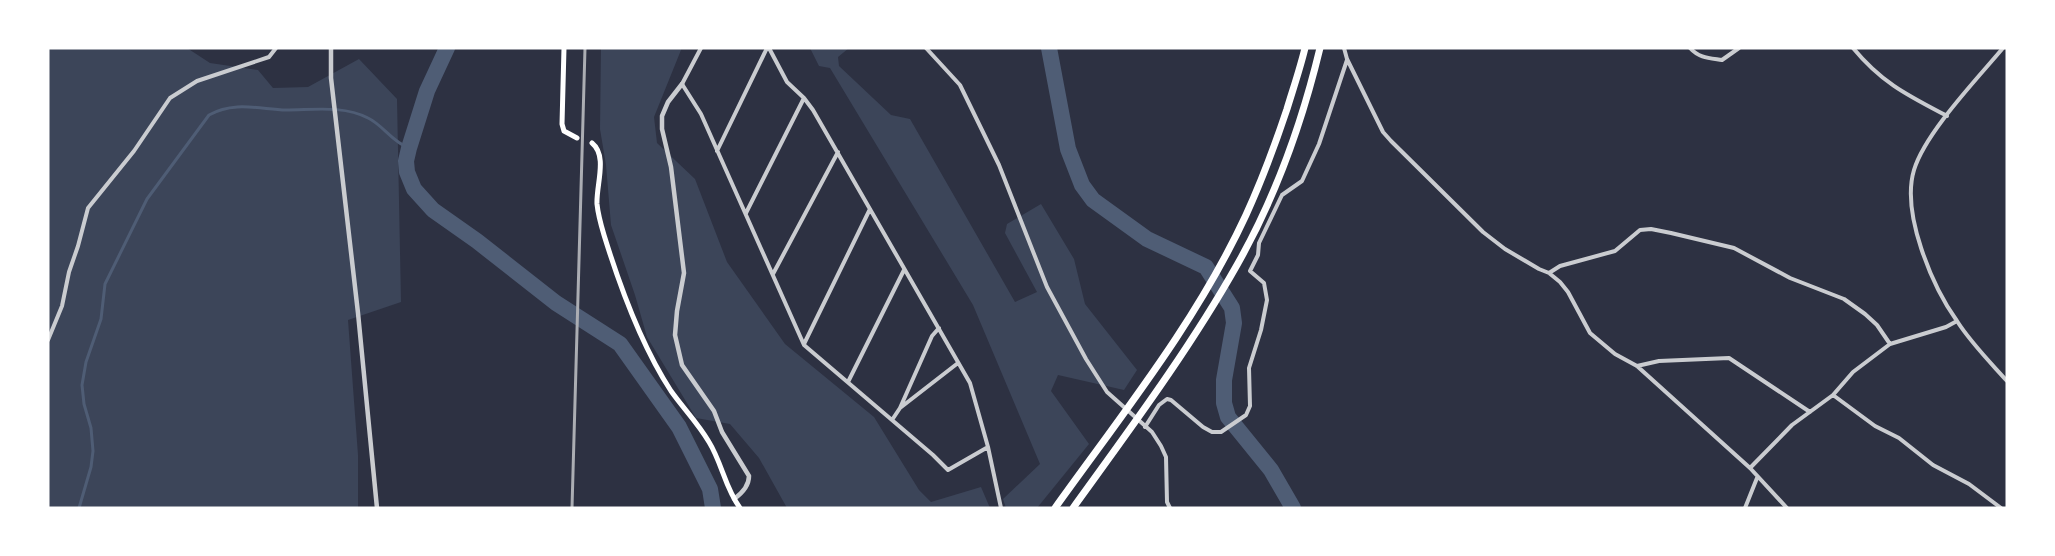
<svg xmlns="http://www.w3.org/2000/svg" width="2055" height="556" viewBox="0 0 2055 556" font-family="'Exo 2',sans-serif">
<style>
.green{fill:#3c4559}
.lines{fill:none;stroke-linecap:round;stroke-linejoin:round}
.stream{stroke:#4f5d75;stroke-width:3}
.river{stroke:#4f5d75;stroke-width:16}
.minor{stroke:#caccd0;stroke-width:4}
.tertiary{stroke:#caccd0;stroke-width:4.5}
.secondary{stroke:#fff;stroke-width:5}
.motorway{stroke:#fff;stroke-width:7}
.rail{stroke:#abadb3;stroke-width:3}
</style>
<rect width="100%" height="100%" fill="#2d3142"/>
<!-- green -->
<path class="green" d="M 48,48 L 187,48 L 210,63 L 258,70 L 273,88 L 308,87 L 359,59 L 397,99 L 401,302 L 348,320 L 358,455 L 358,508 L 48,508 Z
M 601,48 L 680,48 L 681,50 L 654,117 L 657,143 L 695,179 L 727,262 L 785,344 L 874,417 L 919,490 L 931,502 L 981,487 L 990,508 L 787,508 L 759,458 L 730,424 L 696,418 L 647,337 L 635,295 L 611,225 L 606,165 L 600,129 Z
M 810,48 L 849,48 L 838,57 L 839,66 L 891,115 L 910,119 L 1015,302 L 1037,292 L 1005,233 L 1007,224 L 1041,204 L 1074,259 L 1085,304 L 1137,370 L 1124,390 L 1058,375 L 1051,391 L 1089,444 L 1037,508 L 1006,508 L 1003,499 L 1040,464 L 973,305 L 830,68 L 819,66 Z"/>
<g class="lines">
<!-- stream -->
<path class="stream" d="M 79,508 L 91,467 L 93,451 L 91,428 L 84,404 L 82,385 L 86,362 L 101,319 L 105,284 L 147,199 L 209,115 C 234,101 259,109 286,110 C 313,110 343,105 368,118 C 383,125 392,142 409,148"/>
<!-- river -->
<path class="river" d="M 447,48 L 427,91 L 409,148 L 406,161 L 407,172 L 414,189 L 433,210 L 477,241 L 556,303 L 620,344 L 679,427 L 710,489 L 713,508
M 1049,48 L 1068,149 L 1082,185 L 1093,200 L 1147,239 L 1206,267 L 1232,308 L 1234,323 L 1224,380 L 1224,403 L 1228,417 L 1271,470 L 1293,508"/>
<!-- minor -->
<path class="minor" d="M 701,48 L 682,84 L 701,114 L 804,345 L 933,455 L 948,470 L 988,447
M 769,48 L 787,82 L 804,98 L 813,110 L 970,383 L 988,447 L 1001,508
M 926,48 L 960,85 L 999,165 L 1047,287 L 1086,359 L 1107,392 L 1152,432 L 1161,446 L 1166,457 L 1167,502 L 1170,508
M 1344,48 L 1347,59 L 1383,132 L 1391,141 L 1483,232 L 1505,249 L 1539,269 L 1549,273 L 1560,282 L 1568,292 L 1590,333 L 1615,354 L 1637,366 L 1750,468 L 1787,508
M 1690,48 C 1699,58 1709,58 1722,60 L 1739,48
M 1853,48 C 1882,83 1907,95 1947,116
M 2003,48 C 1977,79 1925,133 1914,170 C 1901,213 1932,286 1957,321 C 1971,343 1990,362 2007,381
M 717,151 L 767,48
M 746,213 L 804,98
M 1549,273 L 1560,266 L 1615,251 L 1640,230 L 1651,229 L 1671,233 L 1734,248 L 1790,278 L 1844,299 L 1865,314 L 1877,325 L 1890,344
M 773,274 L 838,152
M 48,340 L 62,306 L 69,272 L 78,246 L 88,208 L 134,151 L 170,98 L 197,81 L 269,57 L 276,48
M 804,344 L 870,209
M 1637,366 L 1659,361 L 1729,358 L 1810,412
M 848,382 L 904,270
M 1833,395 L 1875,426 L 1899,438 L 1933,465 L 1969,484 L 2001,508
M 900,408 L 932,336 L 939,328
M 892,420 L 900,408 L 958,363
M 1145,427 L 1159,405 L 1167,399 L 1171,400 L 1203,427 L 1212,432 L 1221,432 L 1246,415 L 1250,406 L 1249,368 L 1261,330 L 1267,300 L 1264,283 L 1250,271 L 1258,255 L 1259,243 L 1282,195 L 1302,181 L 1319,144 L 1347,60
M 1750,468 L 1792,425 L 1833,395 L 1853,372 L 1890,344 L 1946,327 L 1957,321
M 1745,508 L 1757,478"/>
<!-- tertiary -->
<path class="tertiary" d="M 331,48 L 331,78 L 358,313 L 377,508
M 682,84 L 668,102 L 662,116 L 662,129 L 671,167 L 684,273 L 677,311 L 675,335 L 682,365 L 714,411 L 722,432 L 749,476 C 749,486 741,494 734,499"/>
<!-- secondary -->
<path class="secondary" d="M 564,48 L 562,124 L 564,131 L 577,138
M 592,143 C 608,156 596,185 597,204 C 598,214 601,225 604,235 C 620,287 641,345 671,391 C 683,408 698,423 709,442 C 722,463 725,488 740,508"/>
<!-- motorway -->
<path class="motorway" d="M 1055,508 C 1123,413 1197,321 1246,215 C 1262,180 1275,145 1287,109 C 1293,89 1300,69 1305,48
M 1073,508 C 1130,429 1189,350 1237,265 C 1275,198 1302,123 1320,48"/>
<!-- rail -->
<path class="rail" d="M 572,508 L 585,48"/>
</g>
<!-- border -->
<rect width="2055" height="556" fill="none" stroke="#ffffff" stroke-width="99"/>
</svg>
